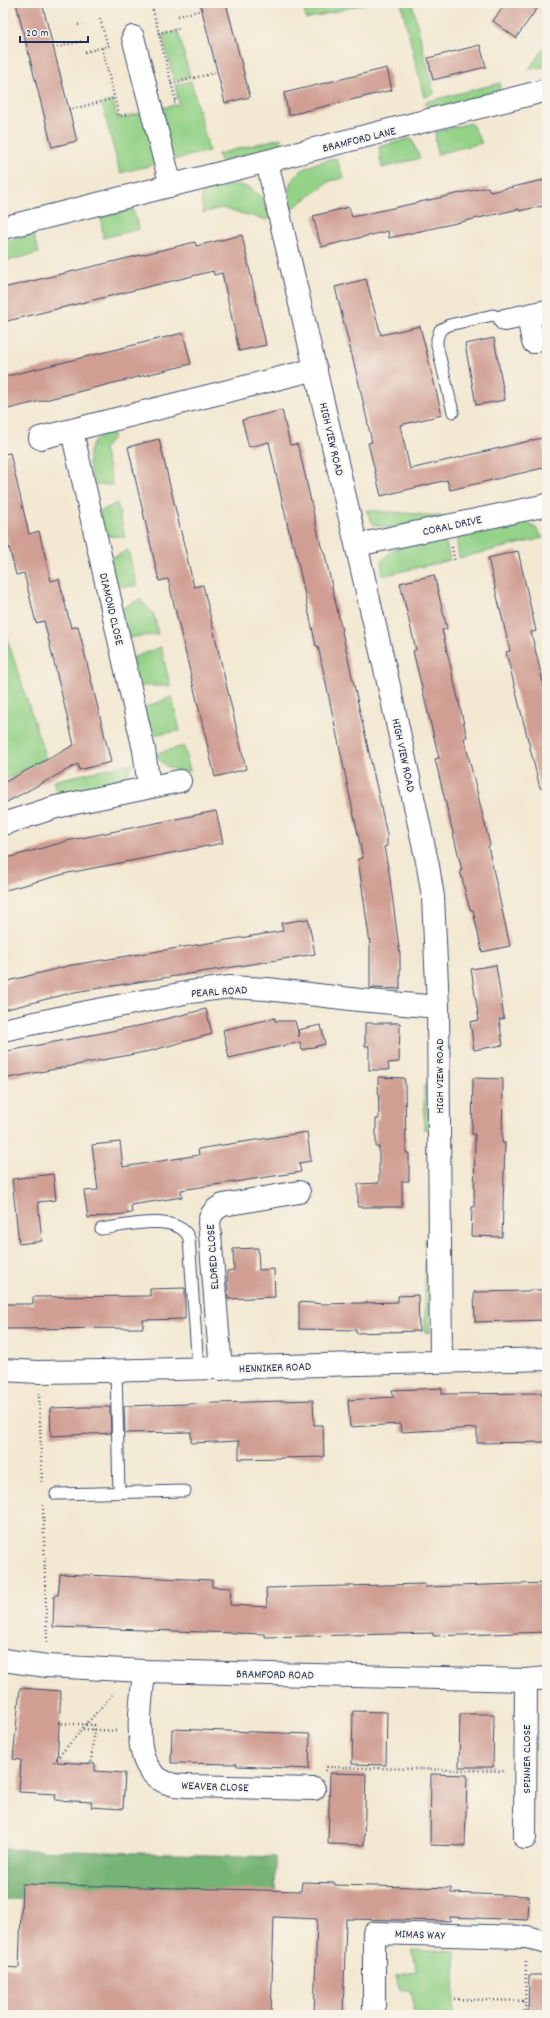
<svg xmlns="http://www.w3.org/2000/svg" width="550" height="2018" viewBox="0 0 550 2018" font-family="Dekko,sans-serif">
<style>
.green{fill:#93d287;stroke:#578072}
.forest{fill:#76b474;stroke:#487269}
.building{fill:#d09e93}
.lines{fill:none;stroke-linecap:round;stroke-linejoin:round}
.service-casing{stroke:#3b4b6f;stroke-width:13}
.minor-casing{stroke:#3b4b6f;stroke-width:24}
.tertiary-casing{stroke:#3b4b6f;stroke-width:24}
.secondary-casing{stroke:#3b4b6f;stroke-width:24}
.path{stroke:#3b4b6f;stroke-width:2.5;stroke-dasharray:1 3;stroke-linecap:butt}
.service{stroke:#fff;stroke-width:11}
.minor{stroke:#fff;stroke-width:22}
.tertiary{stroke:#fff;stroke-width:22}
.secondary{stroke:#fff;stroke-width:22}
.labels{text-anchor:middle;stroke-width:3.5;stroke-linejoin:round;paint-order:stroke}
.street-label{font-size:12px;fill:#1b2f5e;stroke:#f7f3e8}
</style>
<rect width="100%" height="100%" fill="#f7f3e8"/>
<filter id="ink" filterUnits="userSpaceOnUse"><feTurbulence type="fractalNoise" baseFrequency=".025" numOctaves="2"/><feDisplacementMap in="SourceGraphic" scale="8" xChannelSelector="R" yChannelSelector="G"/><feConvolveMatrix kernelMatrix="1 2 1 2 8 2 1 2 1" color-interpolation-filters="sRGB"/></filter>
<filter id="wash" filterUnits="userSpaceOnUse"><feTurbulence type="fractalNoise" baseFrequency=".012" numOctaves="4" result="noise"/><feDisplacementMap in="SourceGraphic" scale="16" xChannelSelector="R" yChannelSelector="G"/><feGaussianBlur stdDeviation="0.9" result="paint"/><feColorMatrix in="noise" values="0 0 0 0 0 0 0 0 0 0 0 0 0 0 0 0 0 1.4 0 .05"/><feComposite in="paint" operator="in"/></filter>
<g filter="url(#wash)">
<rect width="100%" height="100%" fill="#f3e8d1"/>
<!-- green -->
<path class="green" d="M 303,3 L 368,3 L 306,19 Z
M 401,3 L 412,3 L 434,94 L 424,97 Z
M 178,31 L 190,77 L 174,81 L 162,35 Z
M 547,44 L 547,66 L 528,70 Z
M 191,81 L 209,151 L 172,160 L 157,109 L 179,104 L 175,85 Z
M 500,83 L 499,93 L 428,110 L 425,102 Z
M 113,101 L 118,119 L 146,112 L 156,164 L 120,173 L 102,104 Z
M 471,123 L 482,143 L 437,154 L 435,132 Z
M 281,138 L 282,147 L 220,162 L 218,154 Z
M 411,138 L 420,158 L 382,168 L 379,147 Z
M 336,158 L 344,178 L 330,181 L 290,210 C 281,173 306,165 336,158 Z
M 231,185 C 255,184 264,198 271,218 L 266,220 L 221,208 L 203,213 L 201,192 Z
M 133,209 L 139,229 L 103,238 L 101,217 Z
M 33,234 L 39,253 L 5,261 L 4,241 Z
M 105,431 L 114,436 L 104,449 L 113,485 L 93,485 C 88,461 83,448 105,431 Z
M 117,503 L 125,537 L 104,536 L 99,512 Z
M 366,510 L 441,516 L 441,518 L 388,528 L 373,524 Z
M 522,521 L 536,528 L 543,538 L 459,558 L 456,535 Z
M 442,538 L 446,544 L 450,560 L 382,576 L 382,561 C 393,543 423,542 442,538 Z
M 128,550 L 137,586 L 116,586 L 110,559 Z
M 140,599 L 154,615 L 158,634 L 127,638 L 121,609 Z
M 3,626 L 46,759 L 3,781 Z
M 161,647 L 170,686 L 138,686 L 132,658 Z
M 172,697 L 180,731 L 149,735 L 143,708 Z
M 184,746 L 190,771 C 174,773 164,767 155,754 Z
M 133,763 L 127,776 L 117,785 L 58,798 L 53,781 Z
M 424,1085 L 429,1086 L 429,1128 L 424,1130 Z
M 425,1239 L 430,1241 L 430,1333 L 425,1332 Z
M 412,1950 L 456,1952 L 453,2015 L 414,2015 L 412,1992 L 399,1989 L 396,1976 L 417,1971 Z"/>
<!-- forest -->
<path class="forest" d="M 3,1849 L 276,1857 L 275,1905 L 3,1899 Z"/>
<g id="blocks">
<!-- building -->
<path class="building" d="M 16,3 L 42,3 L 77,141 L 52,147 Z
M 200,3 L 226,3 L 250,97 L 225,103 Z
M 506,3 L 541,3 L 516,38 L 493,21 Z
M 480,45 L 486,67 L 433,80 L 428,58 Z
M 387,68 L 392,90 L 289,115 L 284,93 Z
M 544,180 L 547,205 L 519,211 L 519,209 L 389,238 L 388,231 L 321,247 L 313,216 L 349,207 L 352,217 L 488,187 L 490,192 Z
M 242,235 L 266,345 L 239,351 L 222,273 L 214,275 L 213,271 L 3,322 L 3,288 L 195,242 L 196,246 Z
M 366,279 L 381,335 L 420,326 L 442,415 L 400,425 L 410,469 L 542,438 L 547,467 L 450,490 L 447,480 L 381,496 L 368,443 L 372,442 L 360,388 L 335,287 Z
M 183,333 L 191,364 L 8,409 L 3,389 L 3,377 Z
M 494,338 L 505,400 L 476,405 L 465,344 Z
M 282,410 L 290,445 L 297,444 L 300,453 L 321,546 L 325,555 L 378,793 L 387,835 L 387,846 L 384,847 L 389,872 L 400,955 L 400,989 L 370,988 L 370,944 L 358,859 L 363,858 L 318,646 L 316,646 L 294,544 L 292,545 L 269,442 L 249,447 L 242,420 Z
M 159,439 L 194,587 L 203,585 L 246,769 L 215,777 L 168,579 L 159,581 L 128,447 Z
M 10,453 L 29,534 L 39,531 L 51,581 L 59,579 L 71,628 L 78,626 L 111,762 L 79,770 L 78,764 L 3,804 L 3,783 L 74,745 L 44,621 L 36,623 L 24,573 L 16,575 L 3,522 L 3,454 Z
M 518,551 L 536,631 L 531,632 L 547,699 L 547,788 L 540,788 L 506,652 L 510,651 L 488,558 Z
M 434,575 L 447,629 L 442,630 L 467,737 L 464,738 L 490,845 L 488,846 L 510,946 L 482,952 L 473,910 L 470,910 L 465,891 L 460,870 L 462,870 L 435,759 L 439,758 L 413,651 L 416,650 L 400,583 Z
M 216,811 L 223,843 L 68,873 L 6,890 L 3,880 L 3,859 L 71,840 Z
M 308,919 L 315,954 L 75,992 L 3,1010 L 3,984 L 12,980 L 72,965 L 283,931 L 281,923 Z
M 496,965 L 504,1019 L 499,1019 L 503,1045 L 474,1050 L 470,1022 L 479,1020 L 471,969 Z
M 206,1009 L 212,1034 L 150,1051 L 3,1079 L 3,1052 L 153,1023 L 153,1022 Z
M 275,1018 L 275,1021 L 295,1021 L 299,1037 L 298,1030 L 321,1025 L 325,1044 L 302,1050 L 300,1042 L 229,1058 L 223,1030 Z
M 365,1023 L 400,1023 L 399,1062 L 388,1063 L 389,1070 L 369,1070 L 369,1046 L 365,1046 Z
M 378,1077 L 404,1078 L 405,1083 L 406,1153 L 409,1153 L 409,1181 L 402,1181 L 402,1207 L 358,1207 L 358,1184 L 379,1183 L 379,1147 L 376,1147 L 376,1119 L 379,1119 Z
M 473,1078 L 503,1079 L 502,1143 L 505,1143 L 502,1237 L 471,1236 L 472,1207 L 474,1207 L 475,1134 L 472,1134 Z
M 307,1132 L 311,1161 L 299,1163 L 301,1172 L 181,1190 L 182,1197 L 131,1205 L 132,1213 L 88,1218 L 84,1191 L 98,1190 L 92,1145 L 120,1142 L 123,1167 L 199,1155 L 198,1149 Z
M 53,1174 L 56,1200 L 38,1202 L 42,1241 L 19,1244 L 12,1179 Z
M 258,1248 L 259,1270 L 274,1269 L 275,1297 L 228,1299 L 227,1271 L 234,1270 L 233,1249 Z
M 185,1288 L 185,1319 L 143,1320 L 143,1328 L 3,1329 L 3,1304 L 33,1304 L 33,1297 L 150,1296 L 150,1289 Z
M 529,1290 L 547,1290 L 547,1320 L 475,1322 L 474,1292 L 529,1291 Z
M 418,1295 L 419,1331 L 356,1333 L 356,1330 L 299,1329 L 299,1302 L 324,1304 L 398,1302 L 398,1296 Z
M 442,1388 L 442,1394 L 547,1393 L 547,1442 L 477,1443 L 477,1428 L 401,1432 L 400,1424 L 350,1427 L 348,1400 L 394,1397 L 392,1390 Z
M 313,1400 L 314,1425 L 323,1425 L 324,1457 L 239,1459 L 239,1441 L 191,1443 L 191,1432 L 125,1433 L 124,1406 Z
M 89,1407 L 110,1407 L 111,1433 L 51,1436 L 50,1408 Z
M 60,1574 L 212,1580 L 212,1587 L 231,1588 L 230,1605 L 267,1607 L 266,1588 L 425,1584 L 425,1587 L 547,1583 L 547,1632 L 433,1636 L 433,1633 L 265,1637 L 265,1634 L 53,1627 L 54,1595 L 58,1595 Z
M 20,1688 L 61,1691 L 57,1762 L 95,1764 L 95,1771 L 125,1773 L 123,1809 L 91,1807 L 92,1802 L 55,1800 L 56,1794 L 19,1792 L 21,1760 L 13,1759 Z
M 353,1711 L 387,1712 L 386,1765 L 352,1764 Z
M 460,1714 L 494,1714 L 493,1767 L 459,1767 Z
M 172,1729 L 310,1734 L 309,1769 L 237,1766 L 237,1764 L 171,1763 Z
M 330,1773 L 366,1774 L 364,1845 L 328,1844 Z
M 431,1774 L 467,1775 L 465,1846 L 430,1845 Z
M 302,1882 L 335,1883 L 335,1885 L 451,1888 L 451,1893 L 529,1896 L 528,1920 L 450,1917 L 450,1921 L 346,1919 L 343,2015 L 314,2015 L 317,1919 L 274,1917 L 271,2015 L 3,2015 L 3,1967 L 19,1968 L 22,1884 L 301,1891 Z
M 529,1975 L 547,1975 L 547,2015 L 528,2015 Z"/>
</g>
</g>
<g filter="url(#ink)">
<use href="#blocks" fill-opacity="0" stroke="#3b4b6f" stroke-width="1"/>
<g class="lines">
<!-- service casing -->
<g class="service-casing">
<path id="service" d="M 453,412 L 437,345 L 437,339 L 440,330 L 449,325 L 493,315 L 505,320
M 101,1229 C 123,1226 178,1212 189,1238 L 198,1369
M 116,1371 L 119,1492
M 56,1494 L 185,1491"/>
</g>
<!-- minor casing -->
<g class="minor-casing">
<path id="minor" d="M 133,37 L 171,186
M 267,162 L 389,686 L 428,866 L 433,897 L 438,1007 L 441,1361
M 528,316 L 533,342
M 505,320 L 547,311
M 72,431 L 144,750 L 149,787
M 40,438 L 316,369
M 357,545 L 547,505
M 3,824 L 56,807 L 180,781
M 3,1030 L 72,1015 L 190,992 L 230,987 L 267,989 L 359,1000 L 438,1007
M 221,1369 L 209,1222 C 211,1213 215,1209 223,1205 L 299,1192
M 3,1370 L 38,1372 L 103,1371 L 547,1359
M 144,1671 C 142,1704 126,1773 171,1784 C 176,1786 182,1785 187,1786 L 314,1789
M 525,1838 L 526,1680
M 374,2015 L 374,1933 L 527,1937 L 547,1943"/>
</g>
<!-- tertiary casing -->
<g class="tertiary-casing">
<path id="tertiary" d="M 3,228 L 547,90"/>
</g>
<!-- secondary casing -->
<g class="secondary-casing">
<path id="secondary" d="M 3,1660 L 47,1666 L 144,1671 L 526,1680 L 547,1678"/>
</g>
<!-- path -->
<path class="path" d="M 152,6 L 176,102 L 172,103
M 178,16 L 202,10
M 100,19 L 108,46
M 78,25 L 82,24
M 158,33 L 181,28
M 53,48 L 83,41
M 102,48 L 119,116 L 129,114
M 85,52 L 112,45
M 171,84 L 218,72
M 69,110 L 115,98
M 452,547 L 455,562
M 39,1393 L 42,1484
M 43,1505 L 47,1644
M 58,1723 L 94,1725 L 91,1764
M 83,1729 L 118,1731
M 54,1762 L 114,1692
M 325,1771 L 327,1767 L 504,1771
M 454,1999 L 525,2001
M 525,2015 L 526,1960"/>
<!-- service -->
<use href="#service" class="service"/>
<!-- minor -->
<use href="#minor" class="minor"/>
<!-- tertiary -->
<use href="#tertiary" class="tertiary"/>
<!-- secondary -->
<use href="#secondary" class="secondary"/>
</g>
</g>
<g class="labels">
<!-- street labels -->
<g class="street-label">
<text transform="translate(359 139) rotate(-14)" y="4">BRAMFORD LANE</text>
<text transform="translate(332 439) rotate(77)" y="4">HIGH VIEW ROAD</text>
<text transform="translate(452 525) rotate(-12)" y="4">CORAL DRIVE</text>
<text transform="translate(112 609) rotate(77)" y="4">DIAMOND CLOSE</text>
<text transform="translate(404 755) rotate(78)" y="4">HIGH VIEW ROAD</text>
<text transform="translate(219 991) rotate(-4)" y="4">PEARL ROAD</text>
<text transform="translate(439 1076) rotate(-90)" y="4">HIGH VIEW ROAD</text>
<text transform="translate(212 1257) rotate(-94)" y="4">ELDRED CLOSE</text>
<text transform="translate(275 1367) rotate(-2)" y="4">HENNIKER ROAD</text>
<text transform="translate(275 1674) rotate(1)" y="4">BRAMFORD ROAD</text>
<text transform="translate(526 1759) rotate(-90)" y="4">SPINNER CLOSE</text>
<text transform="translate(215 1786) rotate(2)" y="4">WEAVER CLOSE</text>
<text transform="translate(420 1934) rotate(2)" y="4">MIMAS WAY</text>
</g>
</g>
<!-- margin -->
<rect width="550" height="2018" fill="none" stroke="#f7f3e8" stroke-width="16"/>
<!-- scale -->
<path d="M20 36v6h68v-6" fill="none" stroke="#1b2f5e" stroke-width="2"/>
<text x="26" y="36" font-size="12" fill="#1b2f5e" stroke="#f7f3e8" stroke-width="3" paint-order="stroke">20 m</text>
</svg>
